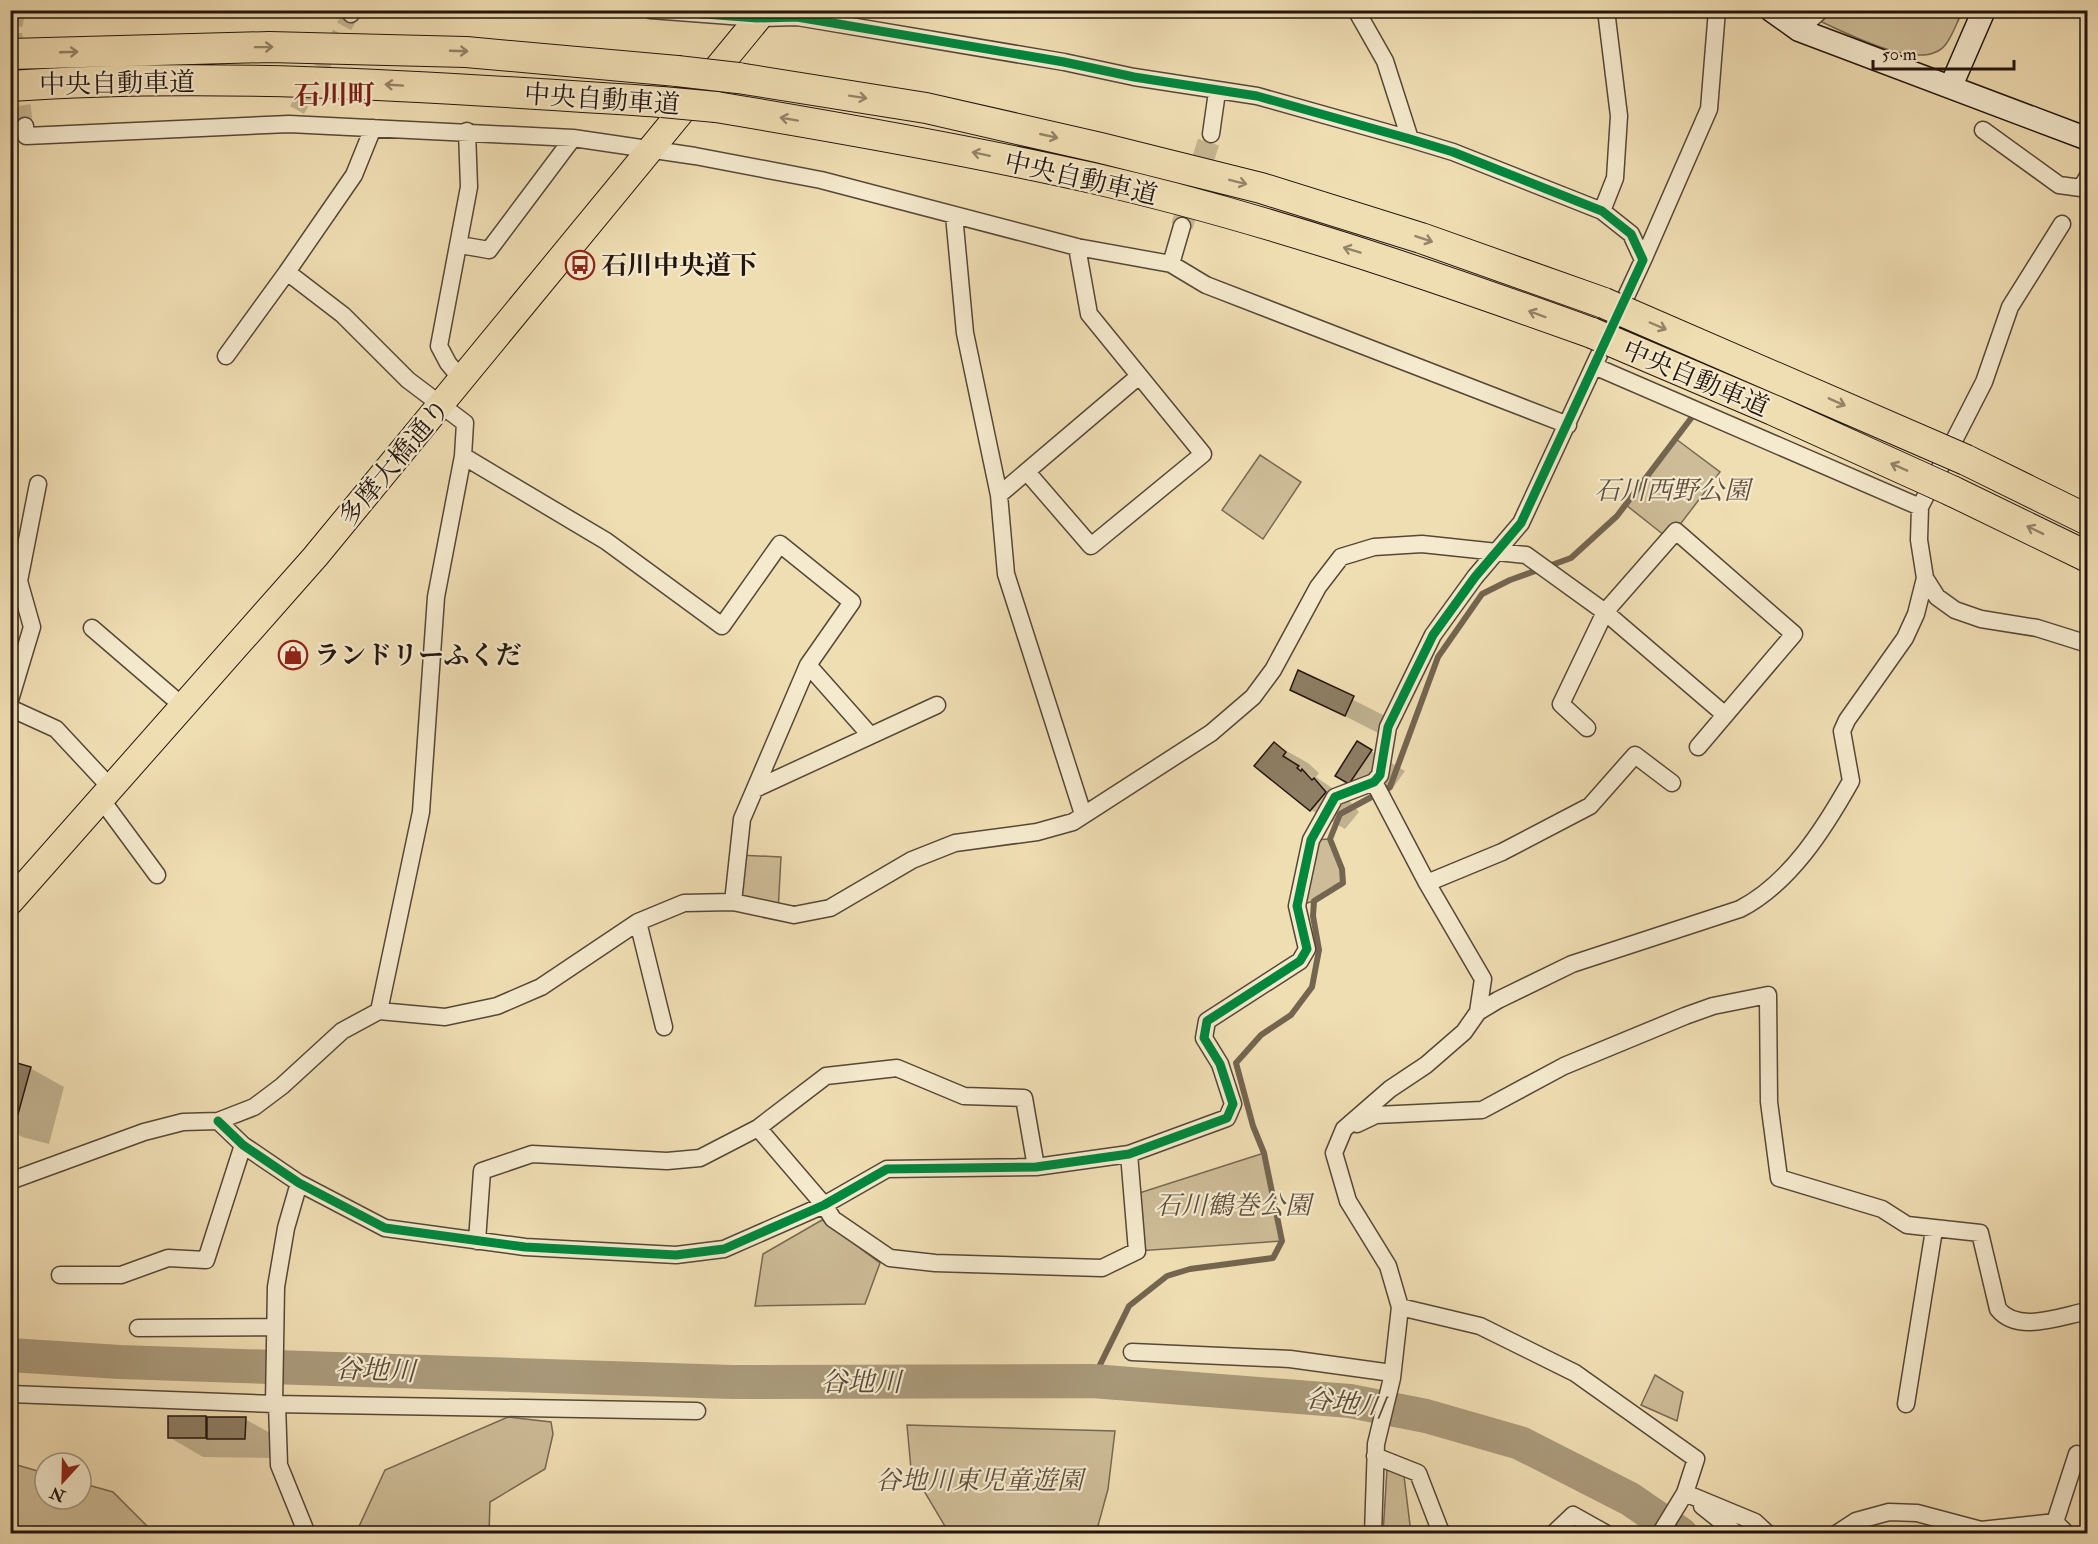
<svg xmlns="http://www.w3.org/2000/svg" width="2098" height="1544" viewBox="0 0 2098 1544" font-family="'IM FELL Double Pica','Noto Serif JP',serif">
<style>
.green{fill:#cdbc97;stroke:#786853;stroke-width:1.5}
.shadow{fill:#0003;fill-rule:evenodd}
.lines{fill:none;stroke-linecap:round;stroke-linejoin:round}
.stream{stroke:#746550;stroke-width:6}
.river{stroke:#aa9a7b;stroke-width:34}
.building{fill:#8e7e64;stroke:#23150f;stroke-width:1.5}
.street-tunnel{stroke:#c7b692;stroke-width:16;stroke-dasharray:16 8;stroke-linecap:butt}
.secondary-tunnel{stroke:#c7b692;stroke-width:22;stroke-dasharray:22 11;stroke-linecap:butt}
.street-casing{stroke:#564738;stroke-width:19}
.secondary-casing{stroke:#23150f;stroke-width:25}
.primary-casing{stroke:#23150f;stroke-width:28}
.highway-casing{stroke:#23150f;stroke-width:32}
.street{stroke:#f5eace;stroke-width:16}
.secondary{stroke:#f5eace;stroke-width:22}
.primary{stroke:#f0deb3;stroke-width:26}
.highway{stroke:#f0deb3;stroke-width:30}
.highway-bridge-casing{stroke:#23150f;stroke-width:32;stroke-linecap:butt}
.highway-bridge{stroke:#f0deb3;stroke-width:30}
.cycleway-casing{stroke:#f5eace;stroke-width:13}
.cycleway{stroke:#00873e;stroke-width:9}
.oneway{stroke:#948469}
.labels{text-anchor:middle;stroke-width:4.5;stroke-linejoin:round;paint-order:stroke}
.street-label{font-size:26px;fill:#23150f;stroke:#f5eace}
.poi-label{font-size:26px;font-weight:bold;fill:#23150f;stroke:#f5eace;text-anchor:start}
.park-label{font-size:26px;font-style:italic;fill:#5e4f3f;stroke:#f5eace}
.neighbourhood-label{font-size:27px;font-weight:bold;fill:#7a1f14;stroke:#f5eace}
.water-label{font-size:27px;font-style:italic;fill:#594a3a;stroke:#f5eace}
</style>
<rect width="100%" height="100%" fill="#f0deb3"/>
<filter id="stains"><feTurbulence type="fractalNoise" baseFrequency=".00333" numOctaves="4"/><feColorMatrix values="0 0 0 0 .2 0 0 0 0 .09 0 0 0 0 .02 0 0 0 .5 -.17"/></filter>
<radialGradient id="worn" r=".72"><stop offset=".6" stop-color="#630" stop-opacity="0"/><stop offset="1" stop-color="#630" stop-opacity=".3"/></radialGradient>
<!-- green -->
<path class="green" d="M 1821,10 L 1963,11 C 1957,21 1953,35 1946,44 C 1923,76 1841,30 1813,18 Z
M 1676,439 L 1720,472 L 1669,539 L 1626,505 Z
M 1260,455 L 1301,482 L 1263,539 L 1222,510 Z
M 1330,839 L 1342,869 L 1343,883 L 1314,901 L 1297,906 L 1311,840 Z
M 738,855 L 781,857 L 778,912 L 733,902 Z
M 1264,1153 L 1282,1241 L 1137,1251 L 1133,1195 Z
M 822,1220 L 880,1263 L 865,1304 L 755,1306 L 763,1254 Z
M 1655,1375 L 1683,1392 L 1677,1421 L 1641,1405 Z
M 508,1417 L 551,1422 L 553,1434 L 545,1469 L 490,1502 L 489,1533 L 356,1533 L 385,1470 Z
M 907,1425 L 1115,1431 L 1108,1489 L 1096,1533 L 949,1533 L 911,1469 Z
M 10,1463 L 45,1473 L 45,1499 L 81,1499 L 81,1483 L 113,1492 L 154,1533 L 11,1533 Z
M 1387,1469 L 1404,1476 L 1411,1533 L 1383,1534 Z"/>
<!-- shadow -->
<path class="shadow" d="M 1298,672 L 1387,717 L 1380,734 L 1292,689 Z
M 1357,743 L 1405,771 L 1383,802 L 1337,775 Z
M 1274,744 L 1308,763 L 1319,773 L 1316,777 L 1348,799 L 1359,812 L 1345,829 L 1311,810 ZM 1304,774 L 1308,774 L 1318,785 Z
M 10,1063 L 30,1068 L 64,1087 L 49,1144 L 22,1137 L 13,1132 L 10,1146 Z
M 169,1418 L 245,1419 L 279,1438 L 279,1458 L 203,1457 L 169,1437 Z"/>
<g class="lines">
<!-- stream -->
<path class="stream" d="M 1092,1381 L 1129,1306 L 1167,1276 L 1190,1269 L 1273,1258 L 1282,1241 L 1264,1153 L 1253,1126 L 1236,1063 L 1261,1035 L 1291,1015 L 1312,987 L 1319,950 L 1313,916 L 1314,901 L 1343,883 L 1342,869 L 1330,839 L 1340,814 L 1390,787 L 1438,657 L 1482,594 L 1510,580 L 1571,558 L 1617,516 L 1692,417"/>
<!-- river -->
<path class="river" d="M 10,1355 L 120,1362 L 732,1382 L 1092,1381 L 1350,1401 L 1426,1416 L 1520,1443 L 1630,1499 L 1681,1534"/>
</g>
<!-- building -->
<path class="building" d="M 1298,670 L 1354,696 L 1345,716 L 1290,690 Z
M 1357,741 L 1372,750 L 1349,784 L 1335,776 Z
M 1274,742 L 1286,752 L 1283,756 L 1299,766 L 1297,768 L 1301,771 L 1302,769 L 1312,780 L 1314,778 L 1326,792 L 1310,811 L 1254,766 Z
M 2088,742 L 2088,764 L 2082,743 Z
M 10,1061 L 31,1067 L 15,1125 L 10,1124 Z
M 168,1416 L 206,1416 L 206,1438 L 168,1438 Z
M 207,1417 L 246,1417 L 245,1439 L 207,1439 Z"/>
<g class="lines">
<!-- street-tunnel -->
<path class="street-tunnel" d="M 17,10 L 14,30 L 25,126
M 297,110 L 351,14"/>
<!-- secondary-tunnel -->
<path class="secondary-tunnel" d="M 1182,226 L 1211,134"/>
<!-- street casing -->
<g class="street-casing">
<path id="street" d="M 1356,10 L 1385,61 L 1410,139
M 351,14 L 353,10
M 1799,30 L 1821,10
M 25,126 L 26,136 L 289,124 L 573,138 L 695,156 L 821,180 L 1077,247 L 1171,264 L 1206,285 L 1568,425
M 373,128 L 354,175 L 287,272 L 343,315 L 408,380 L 465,423 L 463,456 L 436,597 L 421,812 L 379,1011
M 1983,130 L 2059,185 L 2081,188 L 2088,176
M 1211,134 L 1217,92
M 1602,211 L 1615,178 L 1619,116 L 1606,10
M 954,215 L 965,333 L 999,495 L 1006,574 L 1083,814
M 2062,224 L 2010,307 L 1984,382 L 1920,507 L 1919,540 L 1925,578 L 1937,597 L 1955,610 L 1981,619 L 2037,628 L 2088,644
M 460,245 L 489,250 L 573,138
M 1643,260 L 1709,109 L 1717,10
M 1171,264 L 1182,226
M 226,356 L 287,272
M 1594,366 L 1920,507
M 462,380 L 448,363 L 439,346 L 469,187 L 467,131
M 463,456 L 606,541 L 722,626 L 780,544 L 852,602 L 808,665 L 742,819 L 733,902
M 1027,472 L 1091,546 L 1203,454 L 1089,314 L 1077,247
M 999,495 L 1139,376
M 92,628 L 185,708
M 808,665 L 870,735
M 10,700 L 32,627 L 19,581 L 38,484
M 10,708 L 56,729 L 111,788
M 1587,728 L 1561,704 L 1605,612 L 1676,531 L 1794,634 L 1698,747
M 1374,782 L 1427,883 L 1483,979 L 1478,1012
M 755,789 L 937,705
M 101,799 L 157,875
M 1427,883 L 1502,852 L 1590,806 L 1635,755 L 1672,783
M 638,922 L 664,1027
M 218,1121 L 243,1145 L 299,1183 L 385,1228 L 525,1247 L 676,1255 L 724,1249 L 824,1205 L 887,1169 L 1036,1167 L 1129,1154 L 1227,1118 L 1233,1104 L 1220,1064 L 1204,1038 L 1207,1021 L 1300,961 L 1307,949 L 1297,906 L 1311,840 L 1335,797 L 1374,782 L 1380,775 L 1388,727 L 1433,635 L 1475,577 L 1521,523 L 1643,260 L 1631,234 L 1602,211 L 1453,152 L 1410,139 L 1257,96 L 1134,77 L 1064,62 L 797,17 L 757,18 L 651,10
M 1357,1124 L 1376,1115 L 1482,1110 L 1564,1066 L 1685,1016 L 1713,1006 L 1768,995 L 1769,1102 L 1779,1178 L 1882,1209 L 1907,1225 L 1980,1233 L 1998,1309 C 2018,1334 2060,1316 2088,1311
M 758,1128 L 824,1205 L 833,1219 L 890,1258 L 935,1263 L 1102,1268 L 1137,1251 L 1129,1154
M 10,1181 L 144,1132 L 183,1122 L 218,1121 L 254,1107 L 282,1086 L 342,1031 L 379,1011 L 445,1017 L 497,1006 L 541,987 L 638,922 L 684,903 L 733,902 L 794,915 L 830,908 L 912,860 L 955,843 L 1037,832 L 1073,822 L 1211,733 L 1253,697 L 1273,670 L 1318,587 L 1341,557 L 1374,547 L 1422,544 L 1526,555 L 1605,612 L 1724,714
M 477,1241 L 482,1171 L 532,1154 L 667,1161 L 700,1158 L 758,1128 L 826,1076 L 897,1068 L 964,1096 L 1024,1098 L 1036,1167
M 60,1275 L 121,1275 L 168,1258 L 206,1260 L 243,1145
M 1400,1307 L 1480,1326 L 1575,1373 L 1696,1459 L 1685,1493 L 1660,1534
M 138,1328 L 275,1327
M 1132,1352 L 1290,1359 L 1392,1373
M 10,1394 L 274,1404 L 697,1411
M 274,1404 L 276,1287 L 286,1228 L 299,1183
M 277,1404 L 279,1465 L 307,1534
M 1906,1404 L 1934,1230
M 1375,1456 L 1418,1473 L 1440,1530 L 1445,1534
M 1685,1493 L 1755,1522 L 1768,1534
M 1702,1506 L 1737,1534
M 2055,1522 L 2077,1454
M 1373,1534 L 1376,1444 L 1392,1378 L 1400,1307 L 1388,1266 L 1348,1201 L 1334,1153 L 1344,1129 L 1390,1089 L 1426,1065 L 1464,1032 L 1478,1012 L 1498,1000 L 1572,964 L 1740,909 C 1790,883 1824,829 1851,781 L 1842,731 L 1847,720 L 1905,638 L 1916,614 L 1925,578
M 1553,1534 L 1573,1515 L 1607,1534
M 1836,1534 L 1856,1521 L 1889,1512 L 1917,1513 L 1981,1530 L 2055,1522 L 2067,1534"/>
</g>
<!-- secondary casing -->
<g class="secondary-casing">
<path id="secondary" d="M 1771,10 L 1799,30 L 2088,139
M 1951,86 L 1984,10"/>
</g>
<!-- primary casing -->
<g class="primary-casing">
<path id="primary" d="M 10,902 L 315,557 L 765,10"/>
</g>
<!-- highway casing -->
<g class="highway-casing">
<path id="highway" d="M 10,54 L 269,47 L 466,52 L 677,71
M 738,78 L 926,108 L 1101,148 L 1261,188 L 1421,238 L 1604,303
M 10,86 C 227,71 446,88 662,102
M 716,107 C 842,128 968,150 1092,178 C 1263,217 1428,274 1592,333
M 1966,460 L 2088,520
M 1952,491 L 2088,557"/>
</g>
<!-- street -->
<use href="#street" class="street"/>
<!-- secondary -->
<use href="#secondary" class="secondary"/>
<!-- primary -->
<use href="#primary" class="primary"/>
<!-- highway -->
<use href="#highway" class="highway"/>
<!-- highway-bridge casing -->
<g class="highway-bridge-casing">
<path id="highway-bridge" d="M 677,71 L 738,78
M 662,102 L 716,107
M 1604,303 L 1966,460
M 1592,333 L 1773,410 L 1952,491"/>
</g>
<!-- highway-bridge -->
<use href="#highway-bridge" class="highway-bridge"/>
<!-- cycleway casing -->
<g class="cycleway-casing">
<path id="cycleway" d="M 218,1121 L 243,1145 L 299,1183 L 385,1228 L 525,1247 L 676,1255 L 724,1249 L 824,1205 L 887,1169 L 1036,1167 L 1129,1154 L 1227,1118 L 1233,1104 L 1220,1064 L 1204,1038 L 1207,1021 L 1300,961 L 1307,949 L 1297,906 L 1311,840 L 1335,797 L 1374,782 L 1380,775 L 1388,727 L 1433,635 L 1475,577 L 1521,523 L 1643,260 L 1631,234 L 1602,211 L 1453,152 L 1410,139 L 1257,96 L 1134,77 L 1064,62 L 797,17 L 757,18 L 651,10"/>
</g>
<!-- cycleway -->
<use href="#cycleway" class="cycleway"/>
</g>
<!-- one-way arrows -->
<defs><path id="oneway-shaft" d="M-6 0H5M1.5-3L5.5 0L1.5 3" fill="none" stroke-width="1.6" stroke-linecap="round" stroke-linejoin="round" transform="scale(1.5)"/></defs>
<g class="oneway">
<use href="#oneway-shaft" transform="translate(264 47) rotate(-1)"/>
<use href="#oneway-shaft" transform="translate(459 51) rotate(2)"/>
<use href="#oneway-shaft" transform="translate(69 52) rotate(-2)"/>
<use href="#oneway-shaft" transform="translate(394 85) rotate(-176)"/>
<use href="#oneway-shaft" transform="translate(858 97) rotate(9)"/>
<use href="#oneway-shaft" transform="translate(789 119) rotate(-170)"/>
<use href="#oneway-shaft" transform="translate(1049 136) rotate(13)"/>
<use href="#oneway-shaft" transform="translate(981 154) rotate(-168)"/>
<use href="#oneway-shaft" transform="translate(1238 182) rotate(14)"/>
<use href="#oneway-shaft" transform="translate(1424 239) rotate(19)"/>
<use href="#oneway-shaft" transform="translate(1352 250) rotate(-163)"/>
<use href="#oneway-shaft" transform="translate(1537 314) rotate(-160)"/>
<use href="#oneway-shaft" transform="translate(1658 326) rotate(23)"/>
<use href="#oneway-shaft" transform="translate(1837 402) rotate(24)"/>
<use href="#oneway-shaft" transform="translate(1899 467) rotate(-156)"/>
<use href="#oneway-shaft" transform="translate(2035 530) rotate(-154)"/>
</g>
<!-- icons -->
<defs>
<g id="bus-ring" transform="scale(1.5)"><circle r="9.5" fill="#f5eace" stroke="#8f2418" stroke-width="1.5"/><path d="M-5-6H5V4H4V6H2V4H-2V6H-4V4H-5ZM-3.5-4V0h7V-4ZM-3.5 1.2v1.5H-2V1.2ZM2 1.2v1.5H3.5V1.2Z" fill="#8f2418"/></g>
<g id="shop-ring" transform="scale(1.5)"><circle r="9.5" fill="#f5eace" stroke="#8f2418" stroke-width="1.5"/><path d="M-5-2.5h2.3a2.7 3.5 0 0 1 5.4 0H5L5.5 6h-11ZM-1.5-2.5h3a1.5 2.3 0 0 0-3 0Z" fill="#8f2418"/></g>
</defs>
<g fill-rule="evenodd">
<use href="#bus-ring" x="580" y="265"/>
<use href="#shop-ring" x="293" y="655"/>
</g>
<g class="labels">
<!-- street labels -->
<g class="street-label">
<text transform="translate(117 83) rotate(-1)" y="9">中央自動車道</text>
<text transform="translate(602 99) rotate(4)" y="9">中央自動車道</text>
<text transform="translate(1081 178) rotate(13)" y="9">中央自動車道</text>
<text transform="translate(1696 378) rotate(23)" y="9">中央自動車道</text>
<text transform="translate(394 462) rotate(-50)" y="9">多摩大橋通り</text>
</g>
<!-- poi labels -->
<g class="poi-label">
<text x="601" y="274">石川中央道下</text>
<text x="314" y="664">ランドリーふくだ</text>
</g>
<!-- park labels -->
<g class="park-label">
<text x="1672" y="499">石川西野公園</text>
<text x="1233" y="1214">石川鶴巻公園</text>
<text x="979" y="1489">谷地川東児童遊園</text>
</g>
<!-- neighbourhood labels -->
<g class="neighbourhood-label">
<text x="334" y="104">石川町</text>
</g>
<!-- water labels -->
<g class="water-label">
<text transform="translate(375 1370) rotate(2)" y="9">谷地川</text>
<text x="861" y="1391">谷地川</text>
<text transform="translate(1345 1403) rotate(8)" y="9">谷地川</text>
</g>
</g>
<!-- margin -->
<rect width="2098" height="1544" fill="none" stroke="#f0deb3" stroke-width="36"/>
<rect x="12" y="12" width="2074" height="1520" fill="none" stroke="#23150f" stroke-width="3"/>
<rect x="18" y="18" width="2062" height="1508" fill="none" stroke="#23150f" stroke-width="1.5"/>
<!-- north arrow -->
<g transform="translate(63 1481) rotate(202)"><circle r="28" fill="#f5eace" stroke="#a19582" stroke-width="1.5"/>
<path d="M0-4.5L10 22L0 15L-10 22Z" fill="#8f2418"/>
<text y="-9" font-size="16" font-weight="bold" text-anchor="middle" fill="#23150f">N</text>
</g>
<!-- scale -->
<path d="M1873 60v9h141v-9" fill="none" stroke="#23150f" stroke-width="3"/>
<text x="1882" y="60" font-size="18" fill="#23150f" stroke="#f5eace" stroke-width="4.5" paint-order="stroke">50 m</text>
<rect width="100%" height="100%" filter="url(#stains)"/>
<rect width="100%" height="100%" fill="url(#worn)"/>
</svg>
